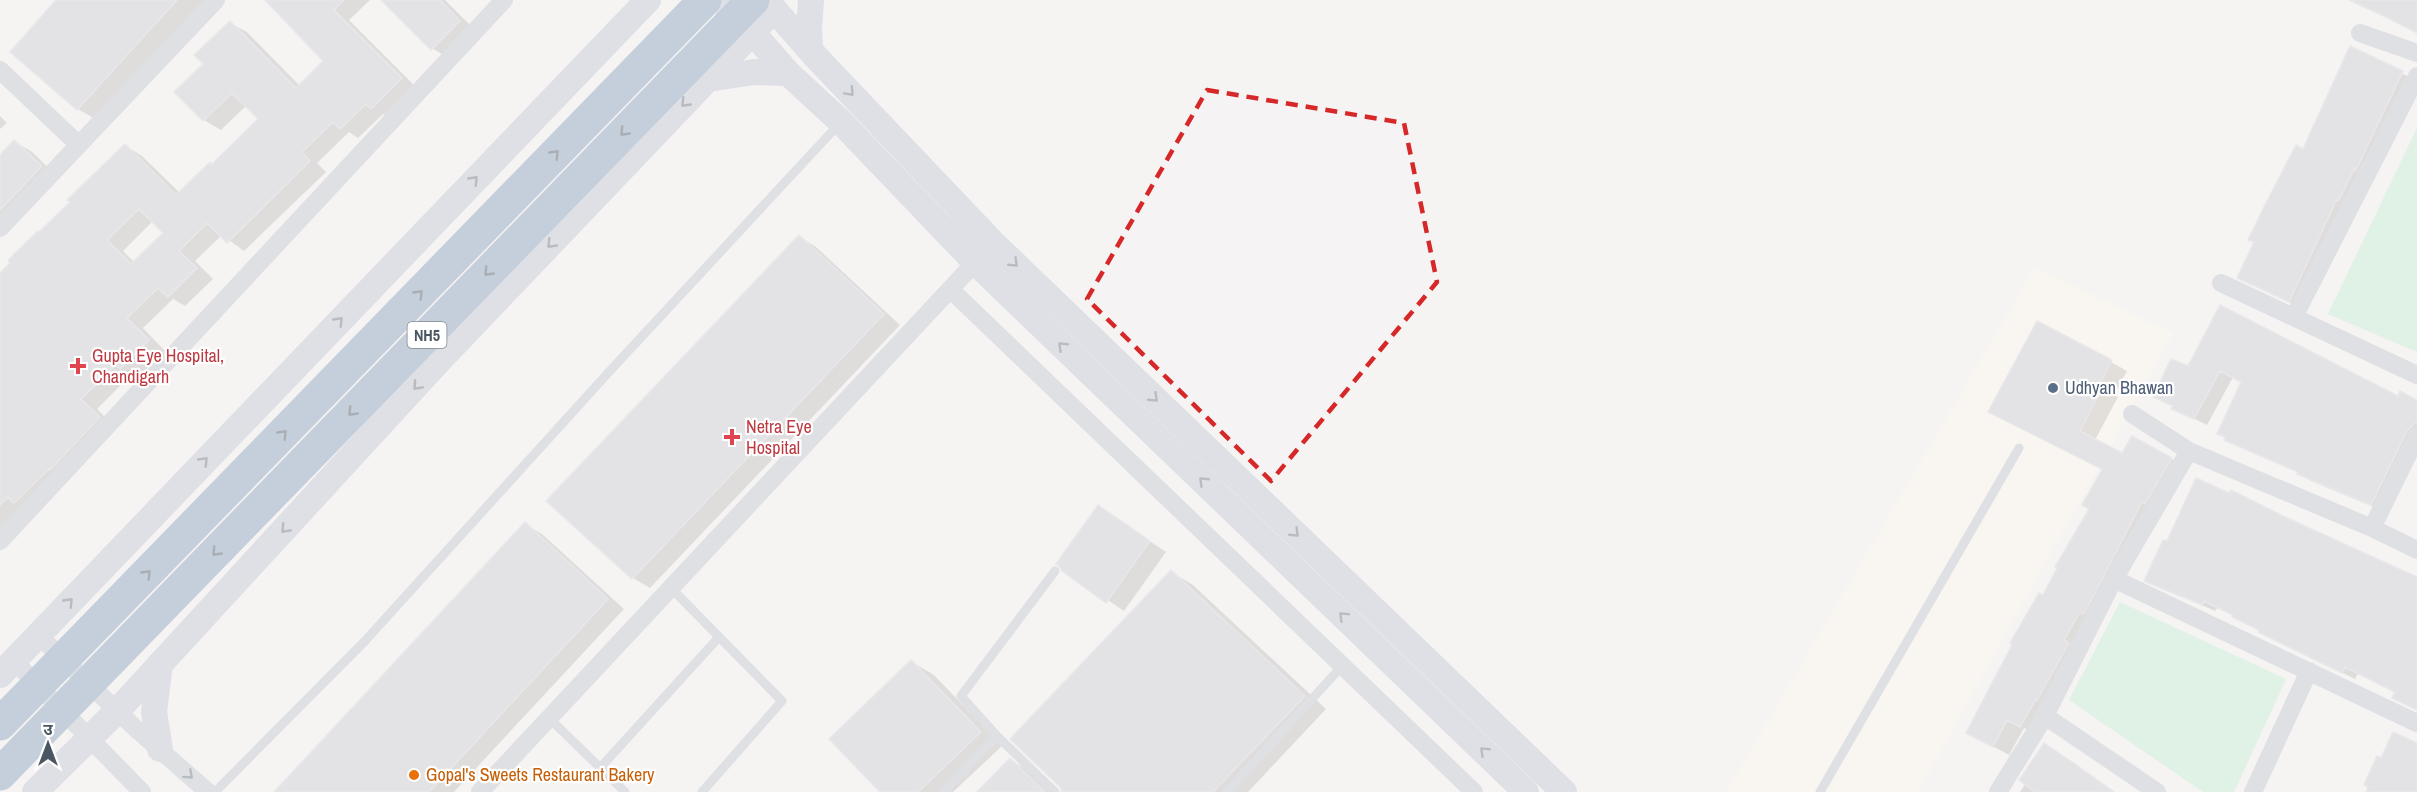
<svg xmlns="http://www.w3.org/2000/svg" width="2417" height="792" viewBox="0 0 2417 792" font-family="'Archivo Narrow','Noto Sans Devanagari',sans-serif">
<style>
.commercial{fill:#fdf9ef}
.green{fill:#c3f1d5}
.shadow{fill:#0003;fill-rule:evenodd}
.building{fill:#cdcfd5;stroke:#d7d9de;stroke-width:1.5;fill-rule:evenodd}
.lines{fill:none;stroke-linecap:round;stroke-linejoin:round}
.lane{stroke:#c1cad2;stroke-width:9}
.street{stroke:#c1cad2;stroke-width:18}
.secondary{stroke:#c1cbd6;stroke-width:26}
.highway{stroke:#8ba5c1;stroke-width:33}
.oneway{stroke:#6e7984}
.oneway2{stroke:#505e6b}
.oneway3{stroke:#6e7983}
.marked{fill:none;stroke:#d62828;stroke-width:4.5;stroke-dasharray:12 8;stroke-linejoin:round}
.health-dot{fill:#e0444e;stroke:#fff;stroke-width:2}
.service-dot{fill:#5c6f8a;stroke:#fff;stroke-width:2}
.food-dot{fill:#e8710a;stroke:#fff;stroke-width:2}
.labels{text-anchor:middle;stroke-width:4.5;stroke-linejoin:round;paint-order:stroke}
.shield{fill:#fff;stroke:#808990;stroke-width:1.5}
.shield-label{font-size:16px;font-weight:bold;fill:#4a5661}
.health-label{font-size:18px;fill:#be3a42;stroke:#fff;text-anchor:start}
.service-label{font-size:18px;fill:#4e5e75;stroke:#fff;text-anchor:start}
.food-label{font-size:18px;fill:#c56008;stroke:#fff;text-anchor:start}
</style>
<rect width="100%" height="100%" fill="#f5f3f3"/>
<!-- commercial -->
<path class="commercial" d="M 2035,267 L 2173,333 L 1918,792 L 1726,792 Z"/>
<!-- green -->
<path class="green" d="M 2417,128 L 2417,352 L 2328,314 Z
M 2120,602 L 2286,679 L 2234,792 L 2203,792 L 2069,700 Z"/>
<!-- shadow -->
<path class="shadow" d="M 58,0 L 210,0 L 100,122 L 78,109 Z
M 267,0 L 370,0 L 349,20 L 418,89 L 389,117 L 383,114 L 358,138 L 349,132 L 317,163 L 326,172 L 244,251 L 222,235 L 195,261 L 213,279 L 185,306 L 173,299 L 143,328 L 165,351 L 138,377 L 132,374 L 97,409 L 116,428 L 0,530 L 0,275 L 126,146 L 142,156 L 180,193 L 213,165 L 260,119 L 247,105 L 221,130 L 204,120 L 176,92 L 205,64 L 230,23 L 247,32 L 300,86 L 326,61 ZM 153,221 L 165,233 L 134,262 L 123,251 Z
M 384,0 L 445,0 L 476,31 L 448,58 L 432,48 Z
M 2351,48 L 2417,81 L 2305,310 L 2239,277 L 2304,151 Z
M 0,116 L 7,123 L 0,129 Z
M 14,142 L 31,151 L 58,177 L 0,231 L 0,157 Z
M 800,237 L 816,247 L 900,325 L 650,588 L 633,578 Z
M 2221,307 L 2398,398 L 2417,401 L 2417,442 L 2383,511 L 2311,481 L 2300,473 L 2226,439 L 2243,382 L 2233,377 L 2207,425 L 2173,408 L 2188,368 Z
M 2111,362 L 2127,371 L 2114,395 L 2118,397 L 2095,440 L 2122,455 L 2171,459 L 2187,468 L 2037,735 L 2024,728 L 2009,755 L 1983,741 L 2044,597 L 2091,509 L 2103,470 L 2006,421 Z
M 1099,507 L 1166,552 L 1124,611 L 1063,570 Z
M 2282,518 L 2417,578 L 2417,710 L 2397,692 L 2358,673 L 2355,679 L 2273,639 L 2235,615 L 2218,607 L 2215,611 L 2146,580 Z
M 525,524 L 542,534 L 624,609 L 454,792 L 276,792 Z
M 1171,572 L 1193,585 L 1326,709 L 1248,792 L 1061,792 L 1061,786 Z
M 912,662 L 934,675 L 1002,746 L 953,792 L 882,792 Z
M 1011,760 L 1033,773 L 1053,792 L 979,792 Z
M 2026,783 L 2113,792 L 2020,792 Z"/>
<!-- building -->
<path class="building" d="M 56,0 L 177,0 L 77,110 L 10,52 Z
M 265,0 L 344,0 L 334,10 L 402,78 L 371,109 L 366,104 L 340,129 L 333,122 L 302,152 L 310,161 L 227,243 L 207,223 L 179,251 L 197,268 L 168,297 L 158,288 L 127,318 L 149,340 L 120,369 L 116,365 L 81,399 L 100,417 L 50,470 L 49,469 L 14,503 L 8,497 L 0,505 L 0,273 L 10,263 L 8,260 L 38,231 L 39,232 L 70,202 L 67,200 L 125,144 L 176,195 L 210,162 L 212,164 L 258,119 L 232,93 L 203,121 L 174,92 L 203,64 L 194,55 L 230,21 L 296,88 L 323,61 ZM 139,209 L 163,233 L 131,264 L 107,240 Z
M 381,0 L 440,0 L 460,21 L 431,50 Z
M 2349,0 L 2417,0 L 2417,33 L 2386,17 Z
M 2350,46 L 2403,71 L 2356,170 L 2354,169 L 2339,200 L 2337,199 L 2289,302 L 2237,278 L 2254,242 L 2248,240 L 2264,207 L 2296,145 L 2303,149 Z
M 14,140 L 42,166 L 0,210 L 0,155 Z
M 799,235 L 884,314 L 632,579 L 546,501 Z
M 2220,305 L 2398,396 L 2400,391 L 2417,400 L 2417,421 L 2407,431 L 2371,505 L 2297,474 L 2298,472 L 2224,440 L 2225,437 L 2217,434 L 2241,382 L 2220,371 L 2194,419 L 2171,409 L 2173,406 L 2153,397 L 2171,359 L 2188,366 Z
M 2037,321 L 2112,360 L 2099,385 L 2103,387 L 2080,431 L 2122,453 L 2132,436 L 2172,458 L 2145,504 L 2142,502 L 2084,614 L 2080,612 L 2064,640 L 2069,643 L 2037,700 L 2036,699 L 2020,727 L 2007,720 L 1993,747 L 1966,733 L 2012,645 L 2010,643 L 2039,593 L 2043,595 L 2057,568 L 2055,567 L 2089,509 L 2082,505 L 2102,469 L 1988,412 Z
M 2196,478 L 2229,493 L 2231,490 L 2283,516 L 2417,577 L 2417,710 L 2392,698 L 2395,692 L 2345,667 L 2342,673 L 2258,632 L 2259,630 L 2232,617 L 2233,615 L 2204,601 L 2202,605 L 2144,581 L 2163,540 L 2167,541 Z
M 1098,505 L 1150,541 L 1106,603 L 1062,571 L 1059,566 L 1056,564 Z
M 525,522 L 608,599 L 429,792 L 274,792 Z
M 1171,570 L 1305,696 L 1213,792 L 1062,792 L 1060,787 L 1010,739 Z
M 911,660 L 981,732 L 918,792 L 880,792 L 829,739 Z
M 2393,732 L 2417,743 L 2417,792 L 2366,792 L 2368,787 L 2364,785 L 2377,756 L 2381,758 Z
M 2044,743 L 2072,762 L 2114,792 L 2035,792 L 2019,780 Z
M 1010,758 L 1045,792 L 977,792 Z"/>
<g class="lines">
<!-- lane -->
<path class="lane" d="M 1055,571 L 961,696 L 997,736 L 1055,792
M 671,588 L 782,701 L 702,792
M 549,718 L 625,792
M 600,768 L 719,637
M 215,792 L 364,642 L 608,373 L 839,124
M 943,792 L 997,736
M 1227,792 L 1342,666
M 1820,792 L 2019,448"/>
<!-- street -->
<path class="street" d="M 2360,33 L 2417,53
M 0,70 L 79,145
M 0,228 L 216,0
M 2221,283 L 2417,375
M 950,289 L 1474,792
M 2294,317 L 2417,76
M 2132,414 L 2189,451 L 2372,528 L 2417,550
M 2372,528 L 2417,436
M 0,541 L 504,0
M 2114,579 L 2417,723
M 38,635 L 134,727 L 208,792
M 14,661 L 142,792
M 2045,716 L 2157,792
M 480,792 L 983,254
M 1998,792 L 2045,716 L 2114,579 L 2189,451
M 2253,792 L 2309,671"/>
<!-- secondary -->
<path class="secondary" d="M 721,0 L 752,32 L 789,74 L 841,122 L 975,262 L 1526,792
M 766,0 L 815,56 L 993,243 L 1564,792
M 810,49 L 809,30 L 811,0
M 708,79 L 754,72 L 788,73
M 160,664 L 154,712 L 160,749
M 0,675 L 648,0
M 35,792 L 118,710 L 437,363 L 765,19"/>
<!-- highway -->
<path class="highway" d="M 0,724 L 705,0
M 0,774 L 753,0"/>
</g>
<!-- one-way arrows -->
<defs><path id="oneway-chevron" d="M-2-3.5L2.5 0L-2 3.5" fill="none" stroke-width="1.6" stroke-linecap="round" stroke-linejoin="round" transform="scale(1.5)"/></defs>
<g class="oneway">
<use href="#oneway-chevron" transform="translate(850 92) rotate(47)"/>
<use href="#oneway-chevron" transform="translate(685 103) rotate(134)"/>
<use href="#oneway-chevron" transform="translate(474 180) rotate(-46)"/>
<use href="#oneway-chevron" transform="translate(551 244) rotate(134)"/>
<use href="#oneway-chevron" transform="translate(1014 263) rotate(44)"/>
<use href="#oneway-chevron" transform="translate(339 321) rotate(-46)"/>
<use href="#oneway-chevron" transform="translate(1062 346) rotate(-136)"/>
<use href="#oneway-chevron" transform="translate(417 386) rotate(133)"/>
<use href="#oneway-chevron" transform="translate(1154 398) rotate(44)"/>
<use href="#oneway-chevron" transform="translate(204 461) rotate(-46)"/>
<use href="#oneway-chevron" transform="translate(1203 481) rotate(-136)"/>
<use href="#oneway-chevron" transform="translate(285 529) rotate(133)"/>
<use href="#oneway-chevron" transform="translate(1295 533) rotate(44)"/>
<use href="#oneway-chevron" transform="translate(69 602) rotate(-46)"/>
<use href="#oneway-chevron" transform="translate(1343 616) rotate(-136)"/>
<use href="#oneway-chevron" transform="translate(1484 751) rotate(-136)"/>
</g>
<g class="oneway2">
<use href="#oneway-chevron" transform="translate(624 132) rotate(134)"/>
<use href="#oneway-chevron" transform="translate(555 154) rotate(-46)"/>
<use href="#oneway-chevron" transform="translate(488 272) rotate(134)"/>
<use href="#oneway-chevron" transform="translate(419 294) rotate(-46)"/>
<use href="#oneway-chevron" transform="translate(352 412) rotate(134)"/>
<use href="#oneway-chevron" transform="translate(283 434) rotate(-46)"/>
<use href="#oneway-chevron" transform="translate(216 552) rotate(134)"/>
<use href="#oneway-chevron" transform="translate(147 574) rotate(-46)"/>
</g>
<use class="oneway3" href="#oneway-chevron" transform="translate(189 775) rotate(42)"/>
<!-- marked area -->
<path d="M0 0H2417V792H0ZM 1207,90 L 1404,123 L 1437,282 L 1271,481 L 1087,299 Z" fill="#f5f3f3" fill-opacity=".55" fill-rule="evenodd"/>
<path class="marked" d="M 1207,90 L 1404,123 L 1437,282 L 1271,481 L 1087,299 Z"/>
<!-- markers -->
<g class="health-dot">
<path d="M75 357h6v6h6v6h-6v6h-6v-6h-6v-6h6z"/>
<path d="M729 428h6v6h6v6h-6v6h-6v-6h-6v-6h6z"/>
</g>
<circle class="service-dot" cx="2053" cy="388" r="6"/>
<circle class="food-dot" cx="414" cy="775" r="6"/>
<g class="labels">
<!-- shield labels -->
<rect class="shield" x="407.5" y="322" width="39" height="26" rx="4.5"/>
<g class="shield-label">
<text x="427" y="341">NH5</text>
</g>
<!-- health labels -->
<g class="health-label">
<text x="92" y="362">Gupta Eye Hospital,<tspan x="92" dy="21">Chandigarh</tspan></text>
<text x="746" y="433">Netra Eye<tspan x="746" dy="21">Hospital</tspan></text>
</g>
<!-- service labels -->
<g class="service-label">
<text x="2065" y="394">Udhyan Bhawan</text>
</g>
<!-- food labels -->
<g class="food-label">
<text x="426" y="781">Gopal's Sweets Restaurant Bakery</text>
</g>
</g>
<!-- north arrow -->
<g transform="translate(48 744)" stroke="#ffffff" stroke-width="4.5" paint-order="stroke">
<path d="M0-4.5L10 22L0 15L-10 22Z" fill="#4a5661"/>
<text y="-9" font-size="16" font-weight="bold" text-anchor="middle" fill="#4a5661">उ</text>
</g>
</svg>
